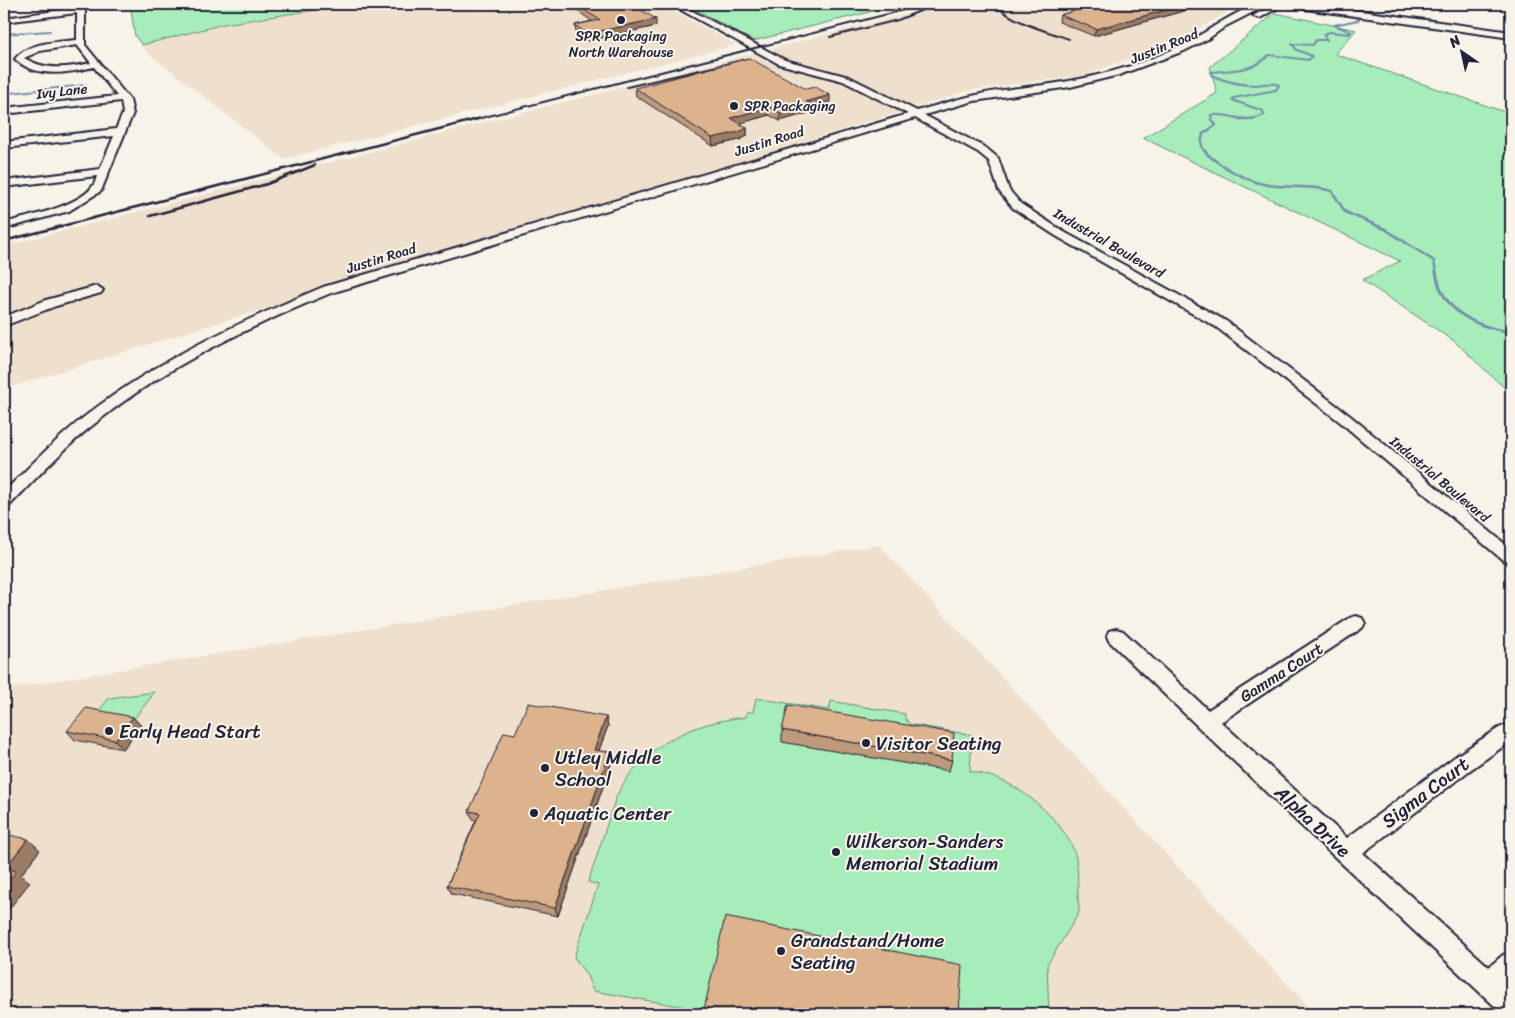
<svg xmlns="http://www.w3.org/2000/svg" width="1515" height="1018" viewBox="0 0 1515 1018" font-family="Sriracha,sans-serif">
<style>
.built{fill:#efe0cd}
.green{fill:#a6edba;stroke:#64887a}
.lines{fill:none;stroke-linecap:round;stroke-linejoin:round}
.stream-far2{stroke:#758dac;stroke-width:2}
.stream-far1{stroke:#758dac;stroke-width:2.5}
.stream{stroke:#758dac;stroke-width:3}
.minor-casing{stroke:#22223b;stroke-width:4}
.major-casing{stroke:#22223b;stroke-width:4}
.minor{fill:#f7f3e8;fill-rule:evenodd}
.major{fill:#f7f3e8;fill-rule:evenodd}
.rail-far1{stroke:#22223b;stroke-width:2}
.rail{stroke:#22223b;stroke-width:2.5}
.wall{fill:#be9a7a;stroke:#22223b}
.shaded-wall{fill:#9b7d63;stroke:#22223b}
.building{fill:#ddb38e;stroke:#22223b}
.poi-dot{fill:#22223b;stroke:#f7f3e8;stroke-width:2}
.labels{text-anchor:middle;stroke-width:4;stroke-linejoin:round;paint-order:stroke}
.far-poi-label{font-size:14px;fill:#22223b;stroke:#f7f3e8}
.far-street-label{font-size:14px;fill:#22223b;stroke:#f7f3e8}
.street-label{font-size:16px;fill:#22223b;stroke:#f7f3e8}
.near-poi-label{font-size:19px;fill:#22223b;stroke:#f7f3e8;text-anchor:start}
.near-street-label{font-size:19px;fill:#22223b;stroke:#f7f3e8}
</style>
<rect width="100%" height="100%" fill="#f7f3e8"/>
<filter id="ink" filterUnits="userSpaceOnUse"><feTurbulence type="fractalNoise" baseFrequency=".02" numOctaves="2"/><feDisplacementMap in="SourceGraphic" scale="10" xChannelSelector="R" yChannelSelector="G"/><feConvolveMatrix kernelMatrix="1 2 1 2 8 2 1 2 1" color-interpolation-filters="sRGB"/></filter>
<g filter="url(#ink)">
<!-- built -->
<path class="built" d="M 354,4 L 461,4 L 480,12 L 535,4 L 660,4 L 736,45 L 284,159 L 148,53 L 142,45 L 224,24 Z
M 945,4 L 1225,4 L 1229,11 L 1171,44 L 1082,76 L 971,90 L 4,389 L 4,246 Z
M 879,545 L 1315,1014 L 4,1014 L 4,689 Z"/>
<!-- green -->
<path class="green" d="M 130,4 L 354,4 L 224,24 L 142,45 L 135,36 Z
M 686,4 L 902,4 L 753,41 Z
M 1275,13 L 1356,30 L 1335,54 L 1511,114 L 1511,394 L 1454,341 L 1362,280 L 1400,261 L 1143,138 L 1217,93 L 1210,67 Z
M 155,692 L 130,724 L 94,717 L 109,698 Z
M 756,698 L 829,710 L 831,701 L 905,714 L 905,718 L 909,724 L 972,735 L 970,771 C 983,774 996,777 1007,783 C 1033,796 1070,829 1076,858 C 1079,875 1077,892 1079,909 L 1079,913 L 1047,965 L 1049,1014 L 684,1014 L 685,1007 L 593,991 L 587,976 L 574,957 L 598,885 L 588,882 C 595,863 601,843 607,824 C 611,814 613,804 617,795 C 642,745 693,722 746,717 L 746,712 L 753,712 Z"/>
<g class="lines">
<!-- stream-far2 -->
<path class="stream-far2" d="M 489,4 L 500,9
M 1386,9 L 1427,8 L 1430,7 L 1430,4
M 4,34 L 50,31
M 4,92 L 10,93 L 86,85
M 1212,120 L 1211,115 C 1232,113 1243,125 1264,115 L 1263,111 L 1232,100 L 1234,98 L 1276,90 L 1279,85 C 1270,81 1264,85 1255,85 C 1241,85 1224,81 1211,75 L 1211,72 C 1232,70 1255,71 1269,55 L 1309,60 L 1312,56 L 1297,50 L 1292,44 L 1313,45 L 1316,40 L 1327,40 L 1323,34 L 1330,32 L 1349,34 L 1351,32 L 1334,25 L 1358,20 L 1362,16"/>
<!-- stream-far1 -->
<path class="stream-far1" d="M 1211,119 L 1216,125 L 1203,134 C 1202,139 1200,144 1203,149 C 1212,162 1247,181 1263,184 C 1286,189 1310,184 1332,191 L 1345,212 L 1385,229 L 1434,261 L 1436,272
M 1239,119 L 1254,119"/>
<!-- stream -->
<path class="stream" d="M 1436,271 C 1441,311 1475,327 1511,332"/>
<!-- minor casing -->
<g class="minor-casing">
<path id="minor" d="M 77,4 L 85,4 L 85,45 L 130,100 L 133,113 L 101,191 L 69,211 L 4,229 L 4,223 C 26,217 79,206 92,187 C 95,184 96,179 97,176 L 4,187 L 4,181 L 100,169 L 114,136 L 4,148 L 4,142 L 116,129 L 123,113 L 121,101 L 4,114 L 4,108 L 117,96 L 94,67 C 69,73 36,79 15,59 C 28,42 57,42 77,40 L 77,13 L 4,22 L 4,18 L 77,8 ZM 77,45 L 91,63 C 67,68 46,71 24,58 L 40,51 Z
M 670,4 L 679,4 L 785,60 L 849,77 L 917,111 C 935,106 953,100 972,96 C 1004,88 1037,87 1069,81 C 1108,74 1149,62 1184,44 C 1209,32 1241,4 1269,4 L 1226,26 L 1208,39 L 1184,51 L 1119,75 L 1070,87 L 974,101 L 924,115 L 986,148 L 998,158 L 1009,190 L 1021,204 L 1064,232 L 1226,321 L 1349,415 L 1511,549 L 1511,564 L 1505,562 L 1339,421 L 1216,327 L 1056,236 L 1013,208 L 999,191 L 989,161 L 978,152 L 915,118 L 331,293 C 249,327 168,365 98,421 C 66,446 38,476 10,505 L 4,507 L 4,492 C 31,465 58,437 88,414 C 159,359 240,322 323,287 L 908,114 L 843,81 L 779,64 Z
M 1275,4 L 1284,4 L 1260,18 L 1253,16 Z
M 97,286 L 103,290 L 101,293 L 56,306 L 4,326 L 4,317 L 46,300 Z
M 1356,616 L 1362,618 L 1365,623 L 1362,628 L 1221,722 L 1347,838 L 1456,756 L 1499,728 L 1506,725 L 1511,727 L 1511,741 L 1470,770 L 1363,853 L 1489,967 L 1503,955 L 1511,951 L 1511,979 L 1507,984 L 1511,988 L 1511,1014 L 1502,1013 L 1290,815 L 1109,641 L 1107,636 L 1109,631 L 1116,629 L 1123,631 L 1208,710 L 1350,618 Z"/>
</g>
<!-- major casing -->
<g class="major-casing">
<path id="major" d="M 1286,4 L 1311,4 L 1511,32 L 1511,38 L 1291,7 Z"/>
</g>
<!-- minor -->
<use href="#minor" class="minor"/>
<!-- major -->
<use href="#major" class="major"/>
<!-- rail-far1 -->
<path class="rail-far1" d="M 994,4 C 1014,23 1043,30 1069,39
M 830,37 L 898,20 L 937,4
M 627,87 L 747,59
M 473,120 L 927,4"/>
<!-- rail -->
<path class="rail" d="M 150,216 L 267,184 L 315,165
M 4,241 L 478,119"/>
</g>
<!-- wall -->
<path class="wall" d="M 569,4 L 631,4 L 656,26 L 588,41 L 576,32 L 575,25 L 592,21 L 570,6 Z
M 1054,4 L 1202,4 L 1201,6 L 1094,36 L 1059,22 L 1060,15 L 1074,11 Z
M 635,88 L 830,102 L 811,108 L 811,112 L 780,121 L 769,115 L 740,123 L 747,128 L 747,136 L 739,140 L 713,146 L 636,96 Z
M 133,717 L 141,726 L 123,749 L 75,740 L 67,731 Z
M 606,717 L 608,726 L 599,750 L 612,761 L 558,916 L 452,894 L 447,886 L 476,820 L 473,819 L 469,811 Z
M 782,730 L 952,760 L 949,771 L 782,742 Z"/>
<!-- shaded-wall -->
<path class="shaded-wall" d="M 1188,4 L 1202,4 L 1201,6 L 1094,36 L 1096,29 Z
M 656,19 L 656,26 L 588,41 L 587,34 Z
M 830,95 L 830,102 L 811,108 L 811,112 L 780,121 L 780,113 L 806,102 Z
M 769,107 L 769,115 L 731,126 L 731,118 Z
M 747,128 L 747,136 L 739,140 L 713,146 L 712,138 Z
M 133,717 L 141,726 L 123,749 L 115,740 Z
M 606,717 L 608,726 L 596,758 L 594,750 Z
M 610,752 L 612,761 L 558,916 L 555,908 Z
M 28,839 L 40,850 L 21,875 L 30,882 L 7,912 L 4,910 L 5,868 Z"/>
<!-- building -->
<path class="building" d="M 575,4 L 631,4 L 656,19 L 587,34 L 575,25 L 600,20 Z
M 1073,4 L 1188,4 L 1096,29 L 1060,15 L 1085,8 Z
M 749,58 L 806,89 L 815,87 L 830,95 L 806,102 L 811,104 L 780,113 L 769,107 L 731,118 L 747,128 L 739,132 L 712,138 L 635,88 Z
M 528,703 L 606,717 L 594,750 L 610,752 L 555,908 L 447,886 L 480,813 L 469,811 L 504,732 L 515,734 Z
M 788,705 L 954,733 L 952,760 L 782,730 Z
M 86,708 L 133,717 L 115,740 L 67,731 Z
M 4,834 L 28,839 L 5,868 L 16,871 L 4,887 Z
M 725,917 L 962,965 L 959,1014 L 703,1014 Z"/>
</g>
<!-- markers -->
<g class="poi-dot">
<circle cx="621" cy="20" r="5"/>
<circle cx="734" cy="106" r="5"/>
<circle cx="109" cy="731" r="5"/>
<circle cx="866" cy="743" r="5"/>
<circle cx="545" cy="768" r="5"/>
<circle cx="534" cy="813" r="5"/>
<circle cx="836" cy="852" r="5"/>
<circle cx="781" cy="951" r="5"/>
</g>
<g class="labels">
<!-- far-poi labels -->
<g class="far-poi-label">
<text x="621" y="41">SPR Packaging<tspan x="621" dy="16">North Warehouse</tspan></text>
<text x="744" y="111" text-anchor="start">SPR Packaging</text>
</g>
<!-- far-street labels -->
<g class="far-street-label">
<text transform="translate(1164 46) rotate(-22)" y="5">Justin Road</text>
<text transform="translate(62 91) rotate(-6)" y="5">Ivy Lane</text>
<text transform="translate(769 141) rotate(-17)" y="5">Justin Road</text>
<text transform="translate(1109 243) rotate(30)" y="5">Industrial Boulevard</text>
<text transform="translate(381 258) rotate(-17)" y="5">Justin Road</text>
<text transform="translate(1440 479) rotate(40)" y="5">Industrial Boulevard</text>
</g>
<!-- street labels -->
<g class="street-label">
<text transform="translate(1281 672) rotate(-33)" y="6">Gamma Court</text>
</g>
<!-- near-poi labels -->
<g class="near-poi-label">
<text x="119" y="738">Early Head Start</text>
<text x="876" y="750">Visitor Seating</text>
<text x="555" y="764">Utley Middle<tspan x="555" dy="22">School</tspan></text>
<text x="544" y="820">Aquatic Center</text>
<text x="846" y="848">Wilkerson-Sanders<tspan x="846" dy="22">Memorial Stadium</tspan></text>
<text x="791" y="947">Grandstand/Home<tspan x="791" dy="22">Seating</tspan></text>
</g>
<!-- near-street labels -->
<g class="near-street-label">
<text transform="translate(1425 792) rotate(-37)" y="7">Sigma Court</text>
<text transform="translate(1313 821) rotate(43)" y="7">Alpha Drive</text>
</g>
</g>
<!-- margin -->
<rect width="1515" height="1018" fill="none" stroke="#f7f3e8" stroke-width="20"/>
<rect x="10" y="10" width="1495" height="998" fill="none" stroke="#22223b" stroke-width="2" filter="url(#ink)"/>
<!-- north arrow -->
<g transform="translate(1462 52) rotate(326)" stroke="#f7f3e8" stroke-width="4" paint-order="stroke">
<path d="M0-4L9 19L0 12L-9 19Z" fill="#22223b"/>
<text y="-8" font-size="14" font-weight="bold" text-anchor="middle" fill="#22223b">N</text>
</g>
</svg>
